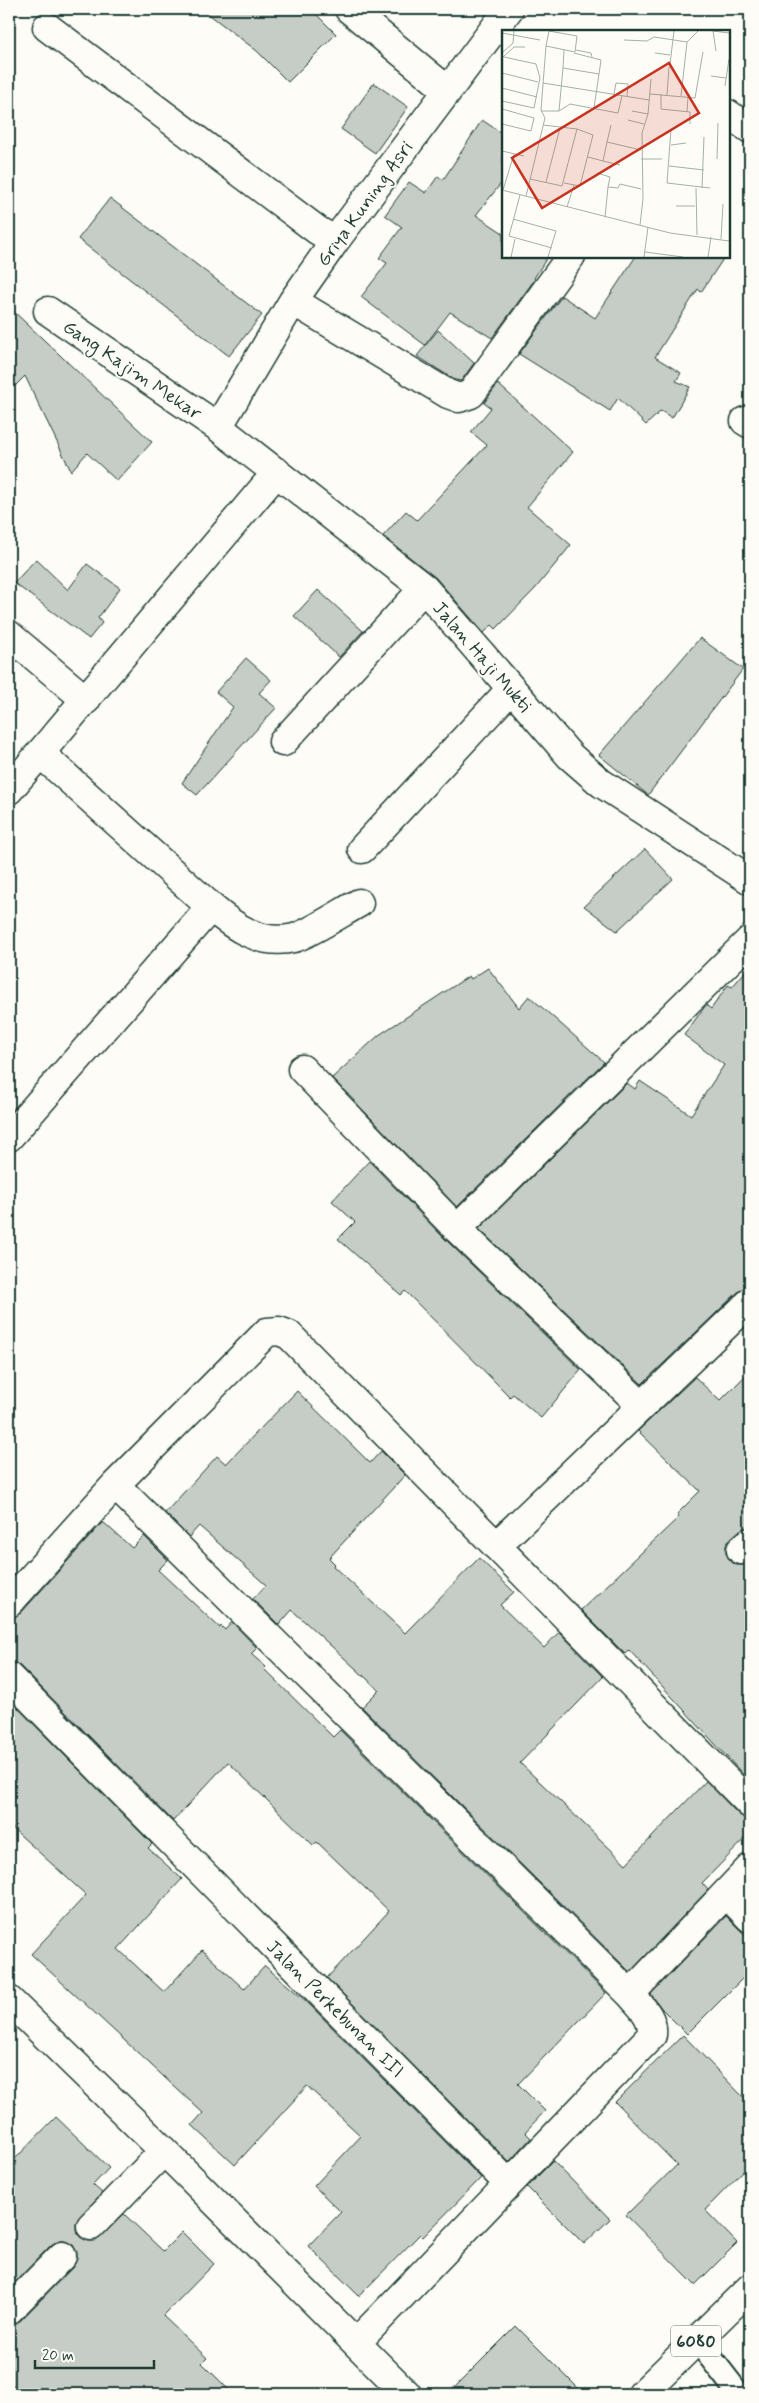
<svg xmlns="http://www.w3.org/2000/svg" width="759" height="2403" viewBox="0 0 759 2403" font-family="Mynerve,sans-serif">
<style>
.building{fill:#c6cdc7;stroke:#1f3d34}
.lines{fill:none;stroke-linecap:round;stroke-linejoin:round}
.service-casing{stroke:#1f3d34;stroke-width:26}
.minor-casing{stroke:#1f3d34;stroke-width:31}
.primary-casing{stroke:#1f3d34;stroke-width:31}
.service{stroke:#fdfcf7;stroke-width:22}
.minor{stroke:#fdfcf7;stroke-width:28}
.primary{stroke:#fdfcf7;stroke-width:28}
.labels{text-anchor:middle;stroke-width:4;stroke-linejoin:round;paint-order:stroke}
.shield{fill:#fdfcf7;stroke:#62766e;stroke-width:1}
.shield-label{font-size:18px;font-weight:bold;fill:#1f3d34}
.street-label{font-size:19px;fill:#1f3d34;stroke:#fdfcf7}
.inset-road{fill:none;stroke:#a4b0a9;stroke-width:1}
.view{fill:#c8321e;fill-opacity:0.15;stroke:#c8321e;stroke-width:2.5}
.inset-edge{fill:none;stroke:#1f3d34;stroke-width:2.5}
</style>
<rect width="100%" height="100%" fill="#fdfcf7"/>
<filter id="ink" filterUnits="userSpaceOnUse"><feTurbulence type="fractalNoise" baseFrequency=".02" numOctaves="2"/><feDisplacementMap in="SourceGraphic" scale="10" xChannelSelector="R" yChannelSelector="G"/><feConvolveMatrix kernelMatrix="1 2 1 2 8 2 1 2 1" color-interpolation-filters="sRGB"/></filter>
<g filter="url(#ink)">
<!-- building -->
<path class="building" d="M 202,9 L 311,9 L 336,34 L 288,82 L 257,51 Z
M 374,83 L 408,107 L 375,153 L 341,129 Z
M 482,120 L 503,134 L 503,181 L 476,215 L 503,233 L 503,256 L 548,256 L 534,278 L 535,279 L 492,338 L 450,312 L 425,345 L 361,297 L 387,263 L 379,258 L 402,227 L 385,215 L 409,182 L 426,193 L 438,176 L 443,180 Z
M 110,198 L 262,315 L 229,356 L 78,239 Z
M 636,256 L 725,256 L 701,292 L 698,289 L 655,357 L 681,373 L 676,381 L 690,387 L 672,418 L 661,411 L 646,425 L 618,398 L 610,411 L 519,354 L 562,296 L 595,318 Z
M 9,307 L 152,442 L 117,481 L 87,453 L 71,471 L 25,376 L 9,392 Z
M 438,330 L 474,363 L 461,381 L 455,380 L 417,356 Z
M 498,384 L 573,452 L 527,507 L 571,545 L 535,589 L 496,629 L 492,625 L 484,633 L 436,578 L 383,536 L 406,511 L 417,520 L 487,445 L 471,432 L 491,408 L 484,403 Z
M 36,559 L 68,590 L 87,564 L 120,588 L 98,618 L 102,623 L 89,639 L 14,583 Z
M 318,590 L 363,631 L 339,657 L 294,616 Z
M 700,638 L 743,669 L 648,795 L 599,755 Z
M 246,658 L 271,680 L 259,693 L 276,708 L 197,795 L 182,783 L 233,707 L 216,692 Z
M 645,849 L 673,879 L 617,931 L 584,906 Z
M 750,966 L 750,1286 L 739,1291 L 642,1384 L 479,1229 L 627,1083 L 635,1089 L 640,1081 L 691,1115 L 724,1065 L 684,1035 L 703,1009 L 706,1005 L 711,1009 L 728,985 L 732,987 Z
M 488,968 L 519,1008 L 529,996 L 604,1062 L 457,1207 L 332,1078 L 379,1035 L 469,976 L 471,979 Z
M 369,1161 L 446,1240 L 581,1370 L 541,1418 L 513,1394 L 510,1397 L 405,1291 L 401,1295 L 338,1239 L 355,1222 L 332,1201 Z
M 750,1371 L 750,1527 L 740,1530 L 731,1538 L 726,1545 L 726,1553 L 729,1560 L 736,1565 L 744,1565 L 750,1562 L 750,1782 L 629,1650 L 625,1654 L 581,1610 L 679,1517 L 677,1514 L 700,1491 L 638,1431 L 695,1377 L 720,1401 Z
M 297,1391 L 370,1463 L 381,1451 L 405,1475 L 329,1558 L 335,1564 L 333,1566 L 405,1633 L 479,1558 L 514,1592 L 500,1605 L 544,1648 L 559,1632 L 603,1677 L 520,1763 L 626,1864 L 706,1781 L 739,1815 L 750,1819 L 750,1834 L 702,1883 L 708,1890 L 630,1972 L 362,1707 L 379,1690 L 292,1610 L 279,1625 L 253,1599 L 266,1585 L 199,1526 L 189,1537 L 165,1513 L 217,1456 L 226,1464 Z
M 103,1522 L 132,1548 L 144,1536 L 168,1560 L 158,1570 L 220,1628 L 221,1626 L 225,1630 L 232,1622 L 257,1648 L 251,1654 L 266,1667 L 264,1669 L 333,1737 L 340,1730 L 606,1993 L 518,2084 L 545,2111 L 525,2132 L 531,2138 L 509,2162 L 327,1978 L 389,1911 L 317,1842 L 313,1845 L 228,1762 L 173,1821 L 20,1666 L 9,1662 L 9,1618 L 21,1613 Z
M 9,1699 L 152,1844 L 148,1848 L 182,1879 L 118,1949 L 164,1992 L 202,1950 L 244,1989 L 265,1966 L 306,2001 L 481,2178 L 423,2237 L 420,2234 L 359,2296 L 308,2246 L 341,2212 L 314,2186 L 361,2136 L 307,2086 L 235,2165 L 192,2125 L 203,2113 L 31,1954 L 86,1895 L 9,1825 Z
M 726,1916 L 750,1940 L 750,1971 L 687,2034 L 662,2009 L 651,1994 Z
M 683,2035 L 750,2104 L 750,2164 L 705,2210 L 737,2243 L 695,2285 L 626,2215 L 677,2165 L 615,2102 Z
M 56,2117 L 109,2168 L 93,2185 L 102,2193 L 76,2222 L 76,2230 L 80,2237 L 88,2241 L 96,2241 L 124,2214 L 163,2251 L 182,2232 L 214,2264 L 163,2316 L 207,2358 L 202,2363 L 233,2394 L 22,2394 L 9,2381 L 9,2325 L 20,2321 L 73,2267 L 77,2259 L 77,2251 L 73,2245 L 65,2241 L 57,2241 L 51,2245 L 9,2288 L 9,2165 Z
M 553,2161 L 610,2219 L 584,2244 L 527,2187 Z
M 516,2326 L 584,2394 L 448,2394 Z"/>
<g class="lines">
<!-- service casing -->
<g class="service-casing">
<path id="service" d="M 697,2340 L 735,2389 L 736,2394"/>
</g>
<!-- minor casing -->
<g class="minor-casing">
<path id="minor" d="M 349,9 L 447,90
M 47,27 L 317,230 L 335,241
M 728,114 L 750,129
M 293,301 L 448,394 L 459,398 L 471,394 L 571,256
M 48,311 L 218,427 L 424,588 L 570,756 L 601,783 L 750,880
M 745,421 L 750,424
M 218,427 L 293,301 L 335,241 L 509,9
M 9,635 L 86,700
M 283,742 L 424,588
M 9,790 L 277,472
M 362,849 L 511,689
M 211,907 C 234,927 261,946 294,938 C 309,934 344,911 359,903
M 302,1069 L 457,1229
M 9,1137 L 211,907 L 41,754
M 642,1406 L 750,1302
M 115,1485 L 267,1332 L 279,1331 L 289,1335 L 750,1804
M 496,1546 L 642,1406 L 457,1229 L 750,940
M 741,1550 L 750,1542
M 9,1603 L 115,1485 L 630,1994 C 641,2007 654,2017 652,2035 L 356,2343
M 9,1677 L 508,2183
M 727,1894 L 750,1918
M 630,1994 L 750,1868
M 9,2000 L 164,2151 L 407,2394
M 91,2226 L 164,2151
M 9,2310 L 62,2256"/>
</g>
<!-- primary casing -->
<g class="primary-casing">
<path id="primary" d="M 642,2394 L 750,2288"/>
</g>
<!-- service -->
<use href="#service" class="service"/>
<!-- minor -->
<use href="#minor" class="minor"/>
<!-- primary -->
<use href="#primary" class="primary"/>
</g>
</g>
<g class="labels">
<!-- shield labels -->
<rect class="shield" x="671" y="2325.5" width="50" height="31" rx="4"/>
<g class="shield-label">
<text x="696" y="2347">6080</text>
</g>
<!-- street labels -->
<g class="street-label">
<text transform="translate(364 203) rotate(-54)" y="7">Griya Kuning Asri</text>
<text transform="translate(133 369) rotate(34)" y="7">Gang Kajim Mekar</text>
<text transform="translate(483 656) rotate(49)" y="7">Jalan Haji Mukti</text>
<text transform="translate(336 2008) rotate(45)" y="7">Jalan Perkebunan III</text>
</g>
</g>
<!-- overview -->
<g transform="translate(502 30)">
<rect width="228" height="228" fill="#fdfcf7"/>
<path class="inset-road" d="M 47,1 L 75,6 L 73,22 L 44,16 ZM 211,1 L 214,21M 211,1 L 227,3M 0,3 L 38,10M 122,10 L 145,11 L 152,7 L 185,12M 185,12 L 196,1M 74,20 L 89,23 L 90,27M 0,23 L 11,13 L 12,1M 153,23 L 168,25M 1,27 L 12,17 L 23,17M 168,34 L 172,1M 61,38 L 62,20M 0,43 L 36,52M 209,46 L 224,48M 41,53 L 147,70M 223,56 L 227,29M 0,58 L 35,67M 112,64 L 114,53 L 126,54 L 125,66M 148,64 L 193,68 L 201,22M 159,64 L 159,79 L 188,82 L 188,94M 165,65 L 167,37M 179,66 L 185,12M 0,71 L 32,78 L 38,48 L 34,34 L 2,27M 92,78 L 97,44M 0,79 L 32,88 L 29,101 L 0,94M 39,81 L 57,81 L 68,74 L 116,83 L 120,66M 57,81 L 61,38 L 97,44 L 99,30 L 72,23M 130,81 L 146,84M 185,82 L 186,67M 126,90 L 142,94M 169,99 L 165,153 L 208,158M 105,112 L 109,95M 169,115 L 184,113M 0,121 L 22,126M 86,127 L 101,131 L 105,112 L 139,120M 139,129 L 160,129M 215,129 L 216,93M 101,131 L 118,135M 167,136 L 202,140M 95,143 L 108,147 L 106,157M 28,149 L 60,156 L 75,99 L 41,95M 44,152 L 58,98M 62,153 L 78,156 L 91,105 L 75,99M 194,158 L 195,205M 200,158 L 202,107M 0,160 L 168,203 L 227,211M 1,160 L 12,124M 18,165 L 7,206 L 50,218M 24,166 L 43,88 L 39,80 L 44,16M 174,176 L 193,176M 65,177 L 72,155M 103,187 L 106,157 L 116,158 L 118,154 L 139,159M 11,189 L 54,201 L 46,227M 138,195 L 141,169 L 140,103 L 146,84 L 149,49M 219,209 L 221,174M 143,222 L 181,227M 9,227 L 13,209M 142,227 L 146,197M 206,227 L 209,207"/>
<path class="view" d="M 167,33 L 197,83 L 40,178 L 10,128 Z"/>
<rect width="228" height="228" class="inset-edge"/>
</g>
<!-- margin -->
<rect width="759" height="2403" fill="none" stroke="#fdfcf7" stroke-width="30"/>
<rect x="15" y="15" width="729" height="2373" fill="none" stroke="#1f3d34" stroke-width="2" filter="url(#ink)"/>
<!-- scale -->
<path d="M35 2360v8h119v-8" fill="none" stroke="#1f3d34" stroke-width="2.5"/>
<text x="42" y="2360" font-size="15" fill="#1f3d34" stroke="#fdfcf7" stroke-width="4" paint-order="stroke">20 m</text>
</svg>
